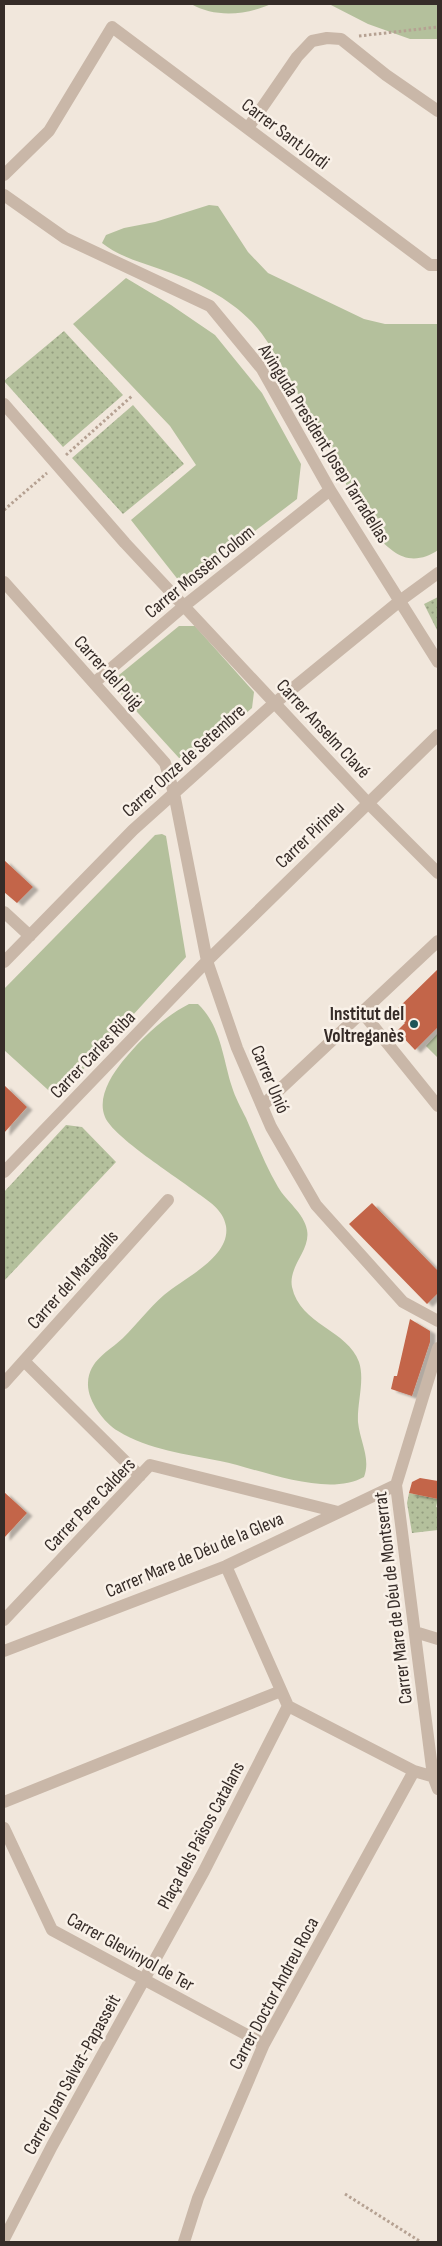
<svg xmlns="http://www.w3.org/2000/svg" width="442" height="2246" viewBox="0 0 442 2246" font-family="'Sofia Sans Condensed',sans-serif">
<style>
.grass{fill:#b4c09c}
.park{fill:url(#park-dots)}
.building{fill:#c36548;filter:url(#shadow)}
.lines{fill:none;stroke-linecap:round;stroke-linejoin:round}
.path{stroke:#b5a192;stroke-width:3;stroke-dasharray:2.5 2.5;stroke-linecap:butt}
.minor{stroke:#c9b7a8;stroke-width:12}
.poi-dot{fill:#1e5457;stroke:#f9f1e8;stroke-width:2}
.labels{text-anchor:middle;stroke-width:5;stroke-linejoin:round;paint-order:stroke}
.street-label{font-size:19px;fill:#362c28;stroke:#f9f1e8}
.poi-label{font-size:19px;font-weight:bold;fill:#362c28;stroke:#f9f1e8;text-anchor:end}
</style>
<defs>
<pattern id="park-dots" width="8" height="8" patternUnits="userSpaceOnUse" patternTransform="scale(1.25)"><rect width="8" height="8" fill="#b4c09c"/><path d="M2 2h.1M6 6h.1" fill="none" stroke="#939c7f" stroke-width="1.8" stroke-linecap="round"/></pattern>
<filter id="shadow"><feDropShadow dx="5.5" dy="3" stdDeviation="1" flood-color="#0004"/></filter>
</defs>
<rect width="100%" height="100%" fill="#f1e7dc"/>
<!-- grass -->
<path class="grass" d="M 191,4 L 271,4 C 247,15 215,18 191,4 Z
M 329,4 L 438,4 L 438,39 L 410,39 L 368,24 Z
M 209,205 L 218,206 L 248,252 L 268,273 L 364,319 L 385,324 L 438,324 L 438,550 C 424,560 407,562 393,551 C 365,531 351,493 336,463 C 319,431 302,400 284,370 C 277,358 270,345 262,334 C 241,305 204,285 171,273 C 148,264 122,259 102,243 L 106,235 L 124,228 L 155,222 Z
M 126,278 L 171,305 L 215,335 L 262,393 L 301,464 L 297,499 L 183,586 L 131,520 L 196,465 L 170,426 L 73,324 Z
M 179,626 L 195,626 L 254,692 L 252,708 L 194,758 L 179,758 L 118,691 L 119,675 Z
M 162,834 L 166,836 L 186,957 L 57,1098 L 4,1050 L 4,989 L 155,835 Z
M 189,1004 L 198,1004 C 221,1026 223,1059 232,1087 C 235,1097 241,1108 246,1118 C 256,1141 265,1165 278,1187 C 286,1201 304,1213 307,1230 C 311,1250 288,1266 292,1287 C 300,1325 348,1330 359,1362 C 365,1380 357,1403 358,1422 C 360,1442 371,1458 364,1477 C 326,1498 260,1469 220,1461 C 186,1454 149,1450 118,1431 C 104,1423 87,1400 88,1383 C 89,1360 108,1352 123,1338 C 137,1324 149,1308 164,1295 C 184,1278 231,1257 226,1226 C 223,1209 208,1201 196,1192 C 177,1177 113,1137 105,1117 C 97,1098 111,1076 122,1062 C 141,1039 162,1018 189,1004 Z
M 438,1033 L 438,1058 L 426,1046 Z"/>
<!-- park -->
<path class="park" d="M 64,331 L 123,395 L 63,447 L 4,381 Z
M 133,405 L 184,464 L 123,514 L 72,458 Z
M 438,597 L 438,632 L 424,604 Z
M 66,1125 L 82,1127 L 116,1162 L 4,1281 L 4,1192 Z
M 409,1493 L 438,1499 L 436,1507 L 438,1508 L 438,1530 L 412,1533 L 407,1503 Z"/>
<!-- building -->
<path class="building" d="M 4,860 L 33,887 L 17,903 L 4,892 Z
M 438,969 L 438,1027 L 415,1050 L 397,1031 L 405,1023 L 394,1012 Z
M 4,1085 L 27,1107 L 4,1133 Z
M 372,1203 L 438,1271 L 438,1293 L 427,1304 L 349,1224 Z
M 410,1319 L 430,1331 L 430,1342 L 412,1396 L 391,1389 L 394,1376 L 397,1376 Z
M 420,1478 L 438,1481 L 438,1499 L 409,1493 L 412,1482 Z
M 4,1492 L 27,1513 L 4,1538 Z"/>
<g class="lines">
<!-- path -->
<path class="path" d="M 359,36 L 438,27
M 66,455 L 132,396
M 4,510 L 47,473
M 345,2194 L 421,2242"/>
<!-- minor -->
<path class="minor" d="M 248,128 L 297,57 L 312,41 L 327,38 L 341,39 L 386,75 L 438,111
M 4,175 L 49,131 L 112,27 L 430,265 L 438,265
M 4,195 L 65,238 L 210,306 L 262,369 L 330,490 L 438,662
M 4,404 L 125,543 L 368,803 L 438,873
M 4,582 L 165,763 L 174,793 L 207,961 L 237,1048 L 271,1127 L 316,1205 L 403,1302 L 438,1321
M 94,683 L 184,606 L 330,490
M 4,912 L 30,936
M 4,962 L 133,830 L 270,707 L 401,600 L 438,573
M 362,1012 L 438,1106
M 262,1106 L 438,941
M 4,1172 L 207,961 L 438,735
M 438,1348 L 396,1485 L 433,1776 L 438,1789
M 24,1361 L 140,1476
M 4,1383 L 168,1200
M 226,1566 L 288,1706 L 414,1771 L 438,1778
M 4,1620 L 150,1465 L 338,1512
M 415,1632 L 438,1639
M 4,1651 L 226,1566 L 396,1485
M 4,1802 L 281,1691
M 4,1828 L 52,1930 L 264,2044
M 4,2239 L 52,2146 L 204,1871 L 288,1706
M 184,2242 L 198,2198 L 264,2044 L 414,1771"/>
</g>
<!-- markers -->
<circle class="poi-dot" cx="414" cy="1024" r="5"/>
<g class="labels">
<!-- street labels -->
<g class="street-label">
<text transform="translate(286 133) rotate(37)" y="7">Carrer Sant Jordi</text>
<text transform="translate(325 443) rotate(58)" y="7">Avinguda President Josep Tarradellas</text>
<text transform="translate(199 571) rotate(-39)" y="7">Carrer Mossèn Colom</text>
<text transform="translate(109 672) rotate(48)" y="7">Carrer del Puig</text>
<text transform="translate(324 728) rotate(47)" y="7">Carrer Anselm Clavé</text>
<text transform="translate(183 760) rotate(-42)" y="7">Carrer Onze de Setembre</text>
<text transform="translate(309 834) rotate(-44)" y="7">Carrer Pirineu</text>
<text transform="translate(92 1054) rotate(-46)" y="7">Carrer Carles Riba</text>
<text transform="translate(271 1079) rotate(67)" y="7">Carrer Unió</text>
<text transform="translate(72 1279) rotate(-48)" y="7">Carrer del Matagalls</text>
<text transform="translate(89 1504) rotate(-46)" y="7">Carrer Pere Calders</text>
<text transform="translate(194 1554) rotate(-23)" y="7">Carrer Mare de Déu de la Gleva</text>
<text transform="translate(392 1598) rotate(-97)" y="7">Carrer Mare de Déu de Montserrat</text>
<text transform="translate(200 1835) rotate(-62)" y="7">Plaça dels Països Catalans</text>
<text transform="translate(131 1951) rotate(29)" y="7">Carrer Glevinyol de Ter</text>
<text transform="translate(273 1993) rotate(-62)" y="7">Carrer Doctor Andreu Roca</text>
<text transform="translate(71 2074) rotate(-61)" y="7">Carrer Joan Salvat-Papasseit</text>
</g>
<!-- poi labels -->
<g class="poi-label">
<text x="404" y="1020">Institut del<tspan x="404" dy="22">Voltreganès</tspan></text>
</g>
</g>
<!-- border -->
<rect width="442" height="2246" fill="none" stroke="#362c28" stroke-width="10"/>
</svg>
